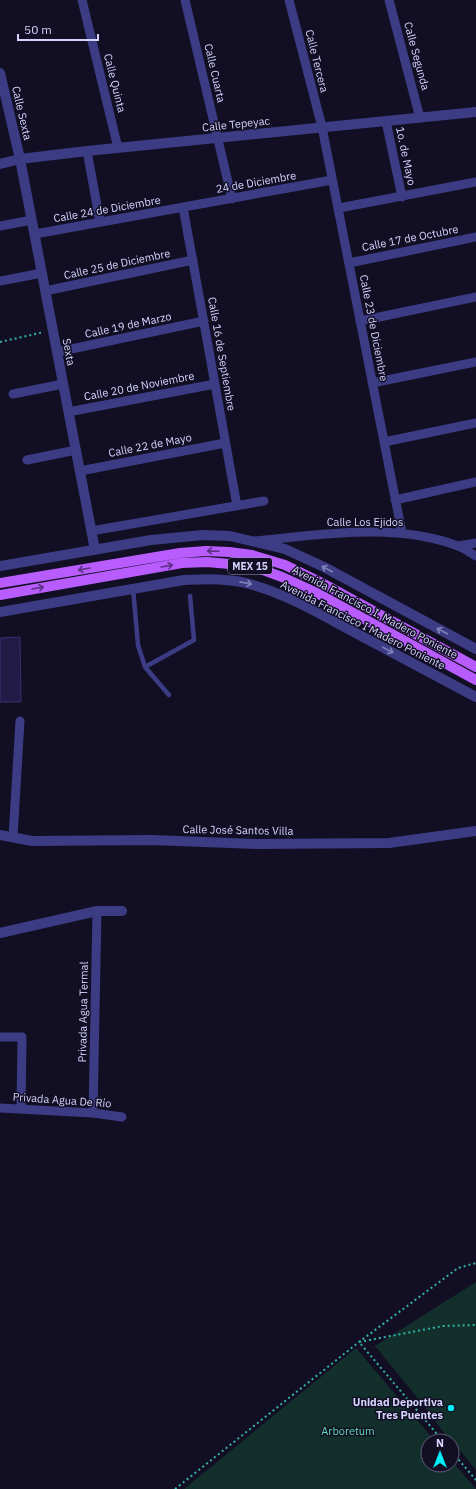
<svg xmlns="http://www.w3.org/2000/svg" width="476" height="1489" viewBox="0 0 476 1489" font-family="'IBM Plex Sans',sans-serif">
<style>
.green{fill:#122f2c}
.building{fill:#221b46;stroke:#382e71}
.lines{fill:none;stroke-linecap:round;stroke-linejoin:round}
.path{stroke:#31b5a7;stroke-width:2;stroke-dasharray:2 3;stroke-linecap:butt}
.service{stroke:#3b3c83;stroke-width:4.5}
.minor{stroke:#3b3c83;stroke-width:9}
.tertiary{stroke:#3b3c83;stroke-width:10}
.primary{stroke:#b95cfd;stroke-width:10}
.oneway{stroke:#5d3286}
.oneway2{stroke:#8180ba}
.poi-dot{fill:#04eefa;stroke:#120f25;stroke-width:1.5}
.labels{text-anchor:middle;stroke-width:3;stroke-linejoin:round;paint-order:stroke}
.shield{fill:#120f25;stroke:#9b99bd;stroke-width:1}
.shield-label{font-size:10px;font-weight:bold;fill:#d6d4fe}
.street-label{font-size:11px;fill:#d6d4fe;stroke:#120f25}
.poi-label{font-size:11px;font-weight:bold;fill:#d6d4fe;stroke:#120f25;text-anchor:end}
.park-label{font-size:11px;fill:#60deb8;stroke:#120f25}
</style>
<rect width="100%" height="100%" fill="#120f25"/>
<!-- green -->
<path class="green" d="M 476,1282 L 476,1470 L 458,1448 L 456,1449 L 452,1444 L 452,1441 L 450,1441 L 425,1407 L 375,1346 Z
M 356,1348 L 435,1441 L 428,1441 L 428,1465 L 452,1465 L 452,1461 L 476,1489 L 184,1489 Z"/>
<!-- building -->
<path class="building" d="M 20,637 L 21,702 L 0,702 L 0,638 Z"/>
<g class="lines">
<!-- path -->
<path class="path" d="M 0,342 L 44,332
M 443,1441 L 359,1342 L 443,1326 L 476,1325
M 452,1452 L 476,1480
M 175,1489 L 359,1342 L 458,1268 L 476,1263"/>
<!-- service -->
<path class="service" d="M 133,588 L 138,645 L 145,667 L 169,695
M 145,667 L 194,640 L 190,596"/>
<!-- minor -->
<path class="minor" d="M 82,0 L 118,148
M 185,0 L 232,199
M 289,0 L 322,127 L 402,533
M 389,0 L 420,118
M 386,121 L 402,197
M 87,151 L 100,222
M 183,207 L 237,506
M 339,208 L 476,182
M 0,226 L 32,220
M 35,234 L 332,180
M 349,263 L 476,237
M 0,281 L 42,273
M 45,291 L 193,260
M 360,321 L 476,297
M 57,352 L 204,321
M 372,383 L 476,362
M 13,394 L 63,384
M 68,412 L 215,384
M 384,442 L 476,423
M 27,460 L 76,450
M 80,471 L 225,443
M 395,500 L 476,482
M 91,531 L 264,501
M 255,541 C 321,535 394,522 458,546 C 464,548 470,553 476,556
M 458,546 L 476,543
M 13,837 L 20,721
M 0,1037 L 22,1037 L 21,1108
M 0,1108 L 93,1113 L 122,1117
M 93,1113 L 97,911"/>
<!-- tertiary -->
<path class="tertiary" d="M 0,73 L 20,159 L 95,550
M 0,164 L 20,159 L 87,151 L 476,112
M 0,566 L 151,540 L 203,535 L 230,536 L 285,549 L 324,567 L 476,649
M 0,612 L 184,580 C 207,579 231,578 253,585 C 288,595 320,614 352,631 C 394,653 435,675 476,697
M 0,835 L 32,841 L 152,840 L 257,844 L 389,843 L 476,831
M 0,933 L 97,911 L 122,911"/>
<!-- primary -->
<path class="primary" d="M 0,583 L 180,553 L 206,551 L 229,552 L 252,555 L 285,565 L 320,582 L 476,667
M 0,595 L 182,563 L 207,562 L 252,566 L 282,577 L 315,592 L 476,680"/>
</g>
<!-- one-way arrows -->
<defs><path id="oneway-shaft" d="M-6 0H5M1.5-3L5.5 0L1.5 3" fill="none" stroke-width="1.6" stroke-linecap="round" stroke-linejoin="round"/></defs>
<g class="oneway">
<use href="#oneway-shaft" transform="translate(213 551) rotate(-178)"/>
<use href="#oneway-shaft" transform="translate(167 566) rotate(-10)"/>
<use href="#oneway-shaft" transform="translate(84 569) rotate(170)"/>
<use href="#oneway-shaft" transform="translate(38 588) rotate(-10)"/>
</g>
<g class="oneway2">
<use href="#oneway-shaft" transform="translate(327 569) rotate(-152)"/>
<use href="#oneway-shaft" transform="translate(246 583) rotate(11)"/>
<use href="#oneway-shaft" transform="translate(442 631) rotate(-152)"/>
<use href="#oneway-shaft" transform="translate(388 650) rotate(28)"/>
</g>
<!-- markers -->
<circle class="poi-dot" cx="451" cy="1408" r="4"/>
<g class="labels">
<!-- shield labels -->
<rect class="shield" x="228" y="558" width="44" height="16" rx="3"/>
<g class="shield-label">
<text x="250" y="570">MEX 15</text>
</g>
<!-- street labels -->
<g class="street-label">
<text transform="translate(417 56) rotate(75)" y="4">Calle Segunda</text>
<text transform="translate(317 61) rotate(76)" y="4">Calle Tercera</text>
<text transform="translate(215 73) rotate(77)" y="4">Calle Cuarta</text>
<text transform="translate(115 83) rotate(76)" y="4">Calle Quinta</text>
<text transform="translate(22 113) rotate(77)" y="4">Calle Sexta</text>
<text transform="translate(236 124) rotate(-6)" y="4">Calle Tepeyac</text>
<text transform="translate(406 156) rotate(78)" y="4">1o. de Mayo</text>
<text transform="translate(256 182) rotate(-10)" y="4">24 de Diciembre</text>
<text transform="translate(107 209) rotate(-10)" y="4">Calle 24 de Diciembre</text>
<text transform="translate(410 238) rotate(-11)" y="4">Calle 17 de Octubre</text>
<text transform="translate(117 264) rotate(-12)" y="4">Calle 25 de Diciembre</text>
<text transform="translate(128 325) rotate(-12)" y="4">Calle 19 de Marzo</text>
<text transform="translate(374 328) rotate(79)" y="4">Calle 23 de Diciembre</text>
<text transform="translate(69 352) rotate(79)" y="4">Sexta</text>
<text transform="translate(222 354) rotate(80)" y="4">Calle 16 de Septiembre</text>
<text transform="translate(139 386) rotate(-11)" y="4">Calle 20 de Noviembre</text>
<text transform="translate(150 445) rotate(-11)" y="4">Calle 22 de Mayo</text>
<text x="365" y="526">Calle Los Ejidos</text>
<text transform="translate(375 612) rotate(28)" y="4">Avenida Francisco I. Madero Poniente</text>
<text transform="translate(363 625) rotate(27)" y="4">Avenida Francisco I Madero Poniente</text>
<text transform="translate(238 830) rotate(1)" y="4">Calle José Santos Villa</text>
<text transform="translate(83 1012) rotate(-89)" y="4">Privada Agua Termal</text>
<text transform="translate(62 1100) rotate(4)" y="4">Privada Agua De Río</text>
</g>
<!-- poi labels -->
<g class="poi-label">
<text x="443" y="1406">Unidad Deportiva<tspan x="443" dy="13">Tres Puentes</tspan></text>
</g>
<!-- park labels -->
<g class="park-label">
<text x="348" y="1435">Arboretum</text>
</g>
</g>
<!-- north arrow -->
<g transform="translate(440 1453)"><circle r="19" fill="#120f25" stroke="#605e7c"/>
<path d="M0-3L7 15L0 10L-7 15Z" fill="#04eefa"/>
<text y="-6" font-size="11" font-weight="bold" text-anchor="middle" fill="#d6d4fe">N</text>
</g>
<!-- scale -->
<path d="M18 34v6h80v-6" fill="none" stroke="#d6d4fe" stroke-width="2"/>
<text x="24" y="34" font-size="12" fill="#d6d4fe" stroke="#120f25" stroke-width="3" paint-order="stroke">50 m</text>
</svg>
